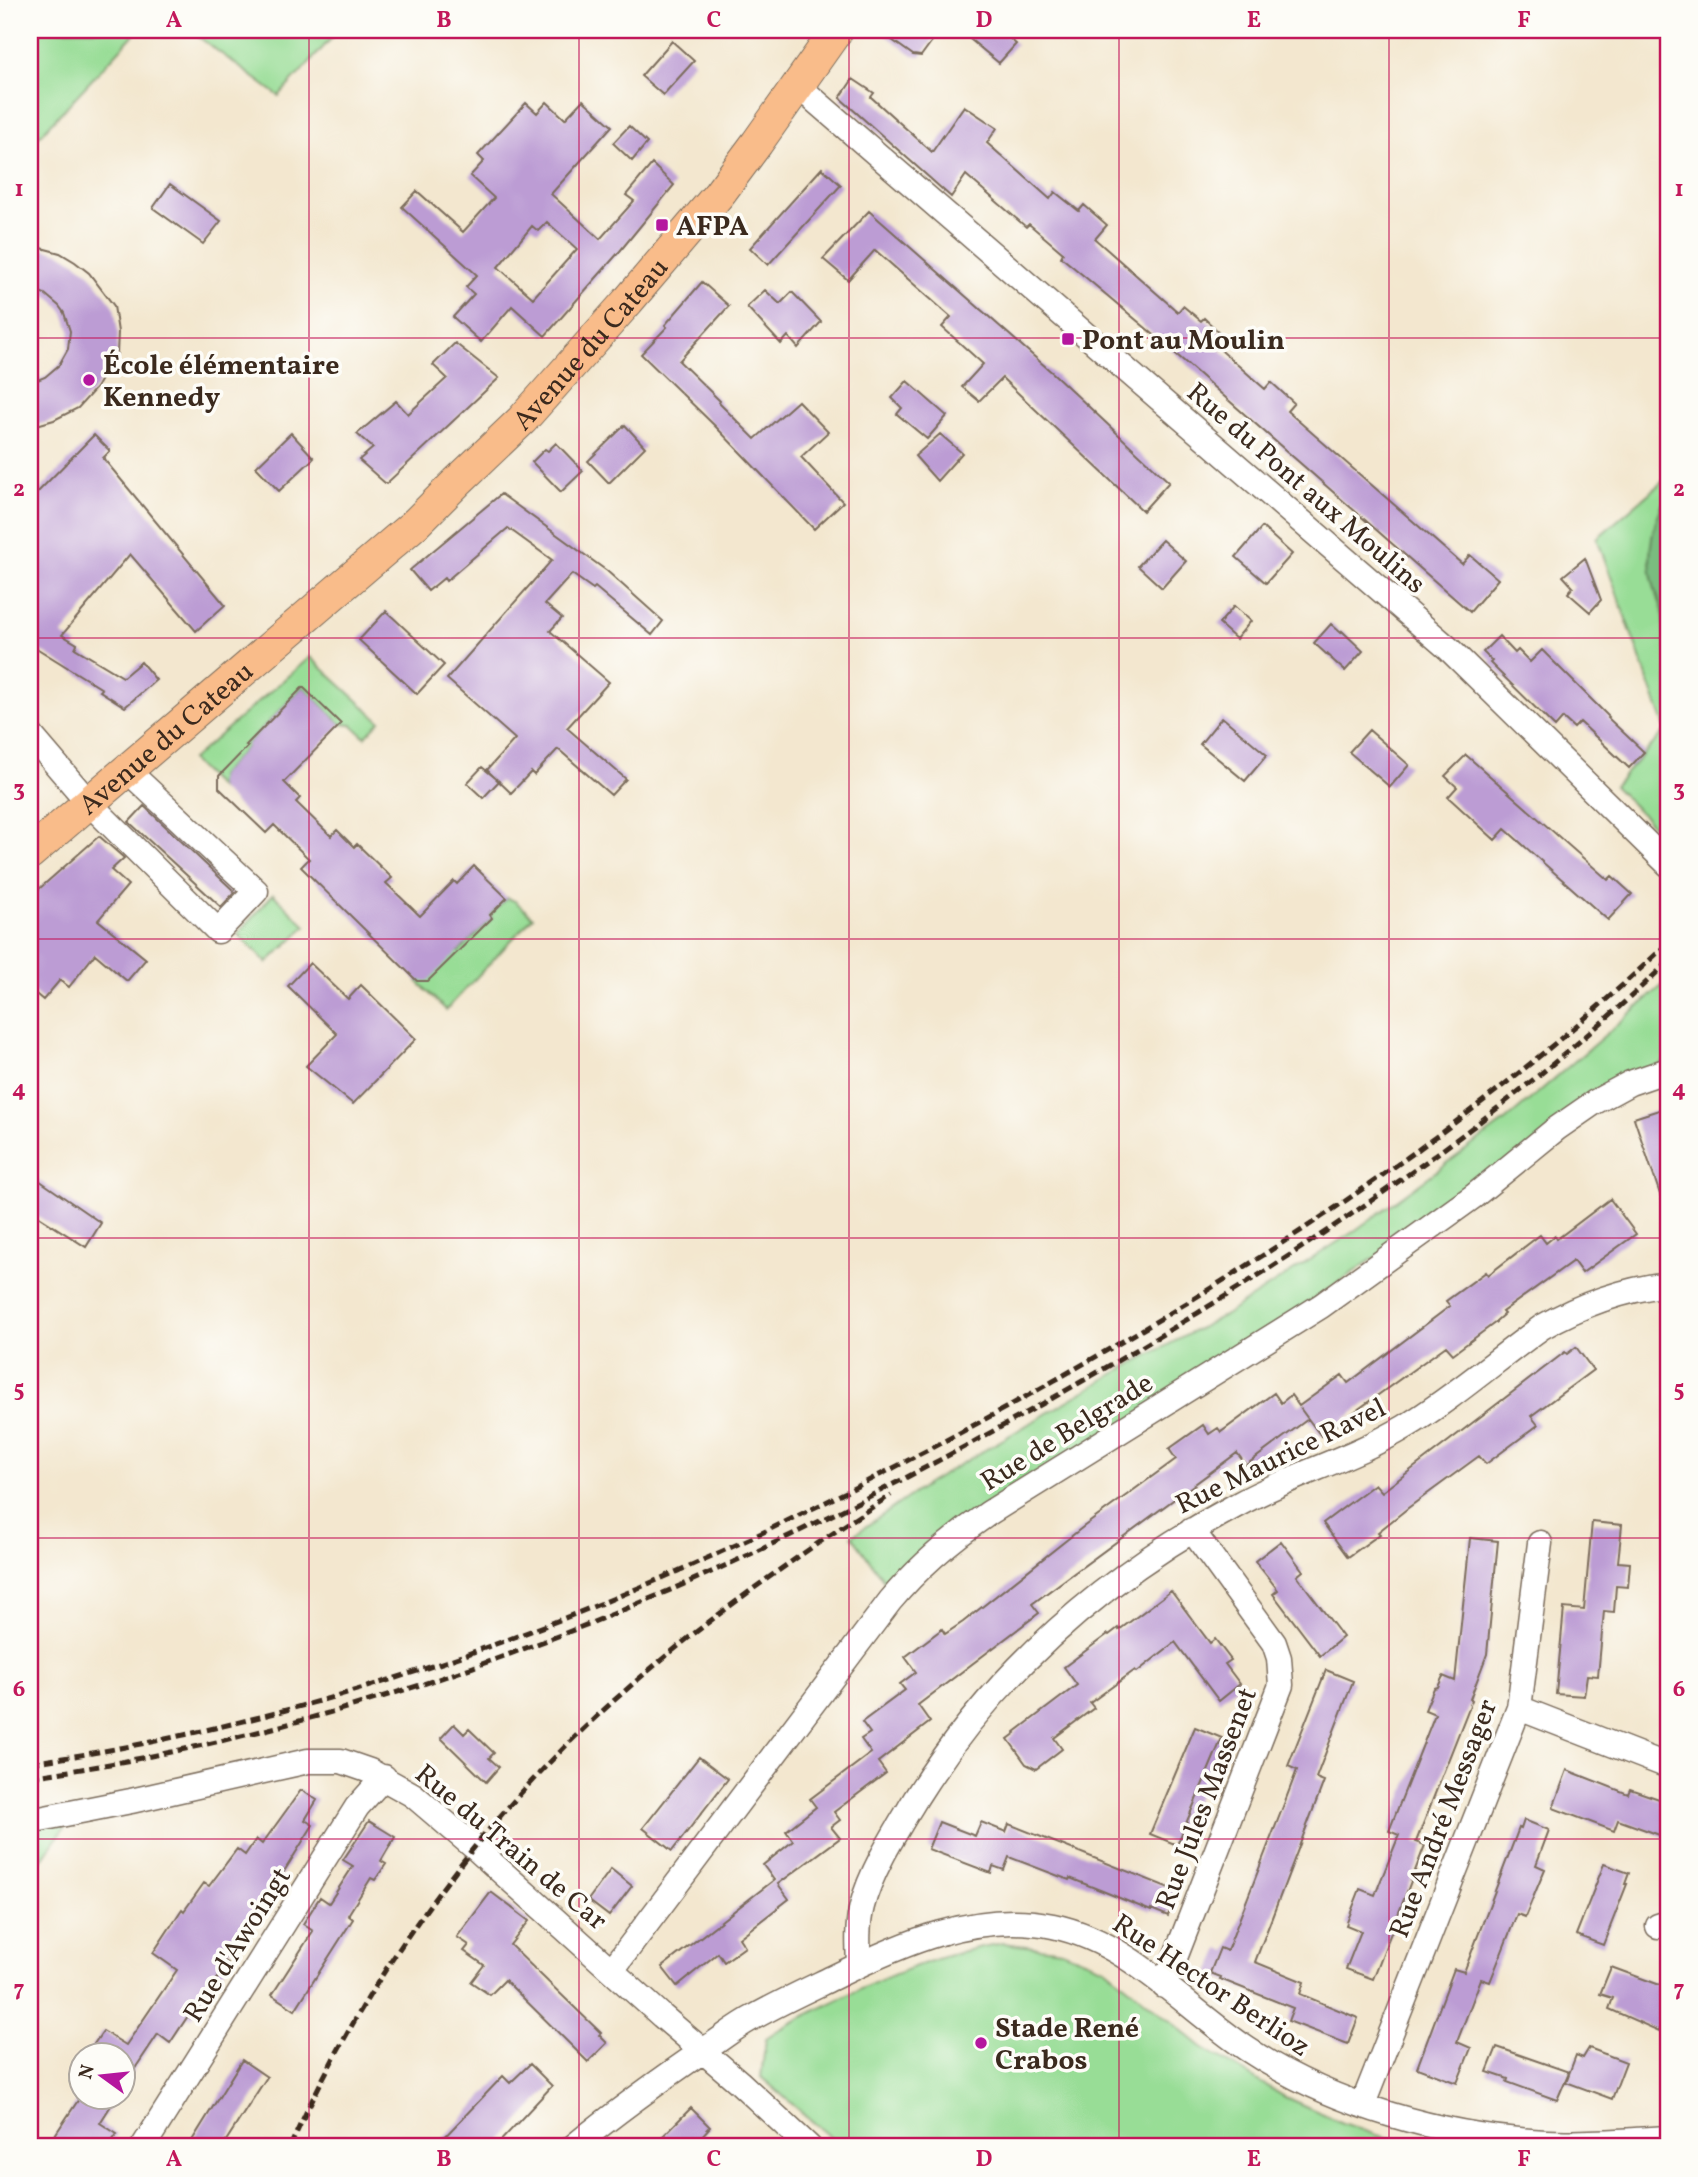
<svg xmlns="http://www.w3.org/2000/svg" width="1698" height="2177" viewBox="0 0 1698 2177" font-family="Vollkorn,serif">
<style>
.green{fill:#98dd96;stroke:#6a845a;stroke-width:2}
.forest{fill:#7abc7f;stroke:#5a734e;stroke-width:2}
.building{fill:#bc9cd4;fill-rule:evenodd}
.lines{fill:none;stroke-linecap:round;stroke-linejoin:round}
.minor-casing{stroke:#7b6c5c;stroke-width:27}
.major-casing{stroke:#7b6c5c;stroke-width:34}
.minor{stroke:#fff;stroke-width:24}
.major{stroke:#f9bc8a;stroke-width:32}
.rail{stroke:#3b2a1e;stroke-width:5;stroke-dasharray:10 5;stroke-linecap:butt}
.grid{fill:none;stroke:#c2185b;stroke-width:2;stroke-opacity:0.55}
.poi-dot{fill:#b5179e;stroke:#fdfcf7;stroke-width:2.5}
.labels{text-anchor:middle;stroke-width:7;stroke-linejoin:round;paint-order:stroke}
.poi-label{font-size:28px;font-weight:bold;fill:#3b2a1e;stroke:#fdfcf7;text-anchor:start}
.street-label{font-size:28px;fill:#3b2a1e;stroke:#fdfcf7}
.neatline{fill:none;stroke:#c2185b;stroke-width:2.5}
.grid-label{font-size:23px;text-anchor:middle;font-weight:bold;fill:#c2185b}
</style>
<rect width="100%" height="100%" fill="#fdfcf7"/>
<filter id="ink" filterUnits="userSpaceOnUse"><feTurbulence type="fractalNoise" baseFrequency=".0143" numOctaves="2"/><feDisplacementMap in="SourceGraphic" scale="14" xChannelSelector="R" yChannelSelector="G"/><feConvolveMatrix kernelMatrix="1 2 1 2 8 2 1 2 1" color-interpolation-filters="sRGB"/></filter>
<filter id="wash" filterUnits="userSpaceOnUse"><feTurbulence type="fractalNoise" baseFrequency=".00686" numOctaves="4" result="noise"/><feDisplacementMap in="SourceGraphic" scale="28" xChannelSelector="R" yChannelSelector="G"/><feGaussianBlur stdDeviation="1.57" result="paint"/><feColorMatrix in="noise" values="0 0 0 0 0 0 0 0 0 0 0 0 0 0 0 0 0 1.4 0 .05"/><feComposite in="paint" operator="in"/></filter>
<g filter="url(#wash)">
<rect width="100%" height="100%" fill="#f3e7cf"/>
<!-- green -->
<path class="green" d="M 30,30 L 138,30 L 30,146 Z
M 189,30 L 339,30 L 279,96 Z
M 1668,477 L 1668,841 L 1614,786 L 1666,730 L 1597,538 Z
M 310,657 L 380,721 L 365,737 L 352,725 L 341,724 L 303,687 L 247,744 L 248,746 L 219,776 L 219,788 L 191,760 Z
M 273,894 L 306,926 L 267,963 L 238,934 Z
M 507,898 L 515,901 L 533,917 L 446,1010 L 417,981 L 457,951 L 459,952 L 492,918 L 490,915 Z
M 1668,981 L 1668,1059 L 1457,1201 L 891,1590 L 852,1536 L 929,1483 L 1120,1370 L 1225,1315 L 1353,1232 L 1505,1121 Z
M 69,1821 L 30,1876 L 30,1826 Z
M 1004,1943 L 1062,1951 L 1105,1968 L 1202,2047 L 1285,2097 L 1343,2123 L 1377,2135 L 1421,2147 L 838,2147 L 827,2134 L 761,2077 L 766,2038 C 785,2025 806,2015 827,2005 C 884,1977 942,1952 1004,1943 Z"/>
<!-- forest -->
<path class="forest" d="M 1668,494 L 1668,653 C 1663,638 1665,624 1662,609 C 1659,599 1654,589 1652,578 C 1646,550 1654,519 1668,494 Z"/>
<g id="blocks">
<!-- building -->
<path class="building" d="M 878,30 L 940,30 L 921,56 L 913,55 Z
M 959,30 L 1000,30 L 1016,44 L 999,63 Z
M 672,41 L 694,61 L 663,95 L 641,76 Z
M 853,79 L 874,93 L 871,97 L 932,152 L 964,106 L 997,128 L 987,143 L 1050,199 L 1055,192 L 1079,211 L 1084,205 L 1107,225 L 1095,239 L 1178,312 L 1183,306 L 1201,321 L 1204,318 L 1223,336 L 1215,345 L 1265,389 L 1271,382 L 1294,403 L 1287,411 L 1462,564 L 1470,555 L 1498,579 L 1470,612 L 1153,334 L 1072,266 L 1061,257 L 1063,253 L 1029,224 L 1026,227 L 966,175 L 951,197 L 840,98 Z
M 583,100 L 612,126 L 551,194 L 600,239 L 634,201 L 626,195 L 652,164 L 674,185 L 620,251 L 545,336 L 512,306 L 481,342 L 453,317 L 474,294 L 466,287 L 477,275 L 402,207 L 417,191 L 463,232 L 494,198 L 470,176 L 484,161 L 478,155 L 526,103 L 537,113 L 547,102 L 565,119 ZM 547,222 L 577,249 L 533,298 L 498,267 L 532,226 L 538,231 Z
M 629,126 L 647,143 L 632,161 L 613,143 Z
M 822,168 L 841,185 L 768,265 L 750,248 Z
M 170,184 L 221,221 L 203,244 L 153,208 Z
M 869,211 L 1055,375 L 1169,482 L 1143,511 L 1002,378 L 979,401 L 962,387 L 983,364 L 942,327 L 951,317 L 875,250 L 848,280 L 823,259 Z
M 30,245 L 60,253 L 75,262 L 89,273 L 114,306 L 118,332 L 117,354 L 112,372 L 106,370 L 96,388 L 78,408 L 54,420 L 30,427 L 30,383 L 45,377 L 59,365 L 68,349 L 70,331 L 64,313 L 59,306 L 45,294 L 30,288 Z
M 702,282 L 729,306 L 679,361 L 720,401 L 719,403 L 755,439 L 798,401 L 828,432 L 801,457 L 843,502 L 814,529 L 715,426 L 641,354 L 667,327 L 665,325 Z
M 765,290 L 780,304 L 792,292 L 821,322 L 798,348 L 788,336 L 781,344 L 747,307 Z
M 455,343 L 499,378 L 386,484 L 359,460 L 373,448 L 357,434 L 396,401 L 408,414 L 447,378 L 433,365 Z
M 907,381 L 947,416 L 927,439 L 897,414 L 902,408 L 892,398 Z
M 625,425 L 645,447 L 609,483 L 588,461 Z
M 291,433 L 314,458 L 279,491 L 256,467 Z
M 940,434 L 962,453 L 937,481 L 915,456 Z
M 94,435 L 110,451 L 103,458 L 225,605 L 196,631 L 130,554 L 62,635 L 77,644 L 75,648 L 123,677 L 141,662 L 156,680 L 125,707 L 100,691 L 102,689 L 30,644 L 30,500 Z
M 556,443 L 583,471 L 561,492 L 532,462 L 545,449 L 548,451 Z
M 501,494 L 607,571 L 663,621 L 652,635 L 595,587 L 593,589 L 572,574 L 545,604 L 562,618 L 550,631 L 609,682 L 567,728 L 626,779 L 611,795 L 558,749 L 534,775 L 531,772 L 511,793 L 487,770 L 515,739 L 447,679 L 552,560 L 508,528 L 446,581 L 444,578 L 428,591 L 410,570 Z
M 1262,527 L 1292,554 L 1266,583 L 1236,557 Z
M 1162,540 L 1186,561 L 1162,588 L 1138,566 Z
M 1585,558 L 1601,600 L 1590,612 L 1568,593 L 1573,587 L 1563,576 Z
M 1234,606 L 1251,621 L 1236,639 L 1219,624 Z
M 386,611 L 444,665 L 417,694 L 359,640 Z
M 1331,624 L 1341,633 L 1342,631 L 1363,651 L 1345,671 L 1314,643 Z
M 1499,636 L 1515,653 L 1518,650 L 1530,662 L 1542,650 L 1609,717 L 1608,718 L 1644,752 L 1629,768 L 1580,722 L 1574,728 L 1563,718 L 1555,727 L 1490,663 L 1492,661 L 1483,652 Z
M 303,687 L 341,724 L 284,782 L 300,798 L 296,802 L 331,836 L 337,830 L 354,847 L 357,844 L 392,878 L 386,883 L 420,916 L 454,881 L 457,884 L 474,866 L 507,898 L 490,915 L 492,918 L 428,981 L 417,981 L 301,867 L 309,859 L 274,825 L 266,833 L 219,788 L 219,776 L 248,746 L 246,745 Z
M 1222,717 L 1267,755 L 1245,781 L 1200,744 Z
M 1369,730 L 1409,765 L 1390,787 L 1349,752 Z
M 1466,755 L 1608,880 L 1612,876 L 1632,894 L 1608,920 L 1505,829 L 1495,840 L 1448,797 L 1457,787 L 1445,776 Z
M 482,767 L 499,781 L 483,798 L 467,783 Z
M 144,806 L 235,892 L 221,907 L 129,822 Z
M 99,836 L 124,858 L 111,870 L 128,885 L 98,920 L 146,959 L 127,981 L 95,954 L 69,987 L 60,980 L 43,1000 L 30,989 L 30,897 Z
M 310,963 L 348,999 L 361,985 L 416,1039 L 353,1104 L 306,1066 L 337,1034 L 288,986 Z
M 1668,1107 L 1668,1209 L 1665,1209 L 1634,1118 Z
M 30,1174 L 101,1223 L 86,1247 L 30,1211 Z
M 1610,1199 L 1636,1234 L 1582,1273 L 1573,1261 L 1502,1312 L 1504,1314 L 1496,1321 L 1496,1322 L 1453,1354 L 1446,1346 L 1321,1436 L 1300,1408 L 1308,1419 L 1246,1465 L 1237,1453 L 1032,1604 L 1039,1613 L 918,1705 L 930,1722 L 878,1762 L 886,1773 L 834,1812 L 840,1820 L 831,1827 L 840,1838 L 778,1884 L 789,1899 L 739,1938 L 745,1947 L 724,1962 L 718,1953 L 677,1986 L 662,1967 L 774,1880 L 763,1865 L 793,1841 L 786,1831 L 816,1807 L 810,1799 L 871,1753 L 861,1739 L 870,1733 L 862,1722 L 905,1690 L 900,1684 L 916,1672 L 905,1657 L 942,1629 L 945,1634 L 963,1622 L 1083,1527 L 1176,1459 L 1169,1449 L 1203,1425 L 1209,1434 L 1218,1428 L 1221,1432 L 1274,1393 L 1281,1403 L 1291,1395 L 1299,1406 L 1342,1375 L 1348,1383 L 1450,1306 L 1446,1301 L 1486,1272 L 1488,1275 L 1540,1235 L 1546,1243 L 1555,1236 L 1557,1239 Z
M 1576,1347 L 1593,1370 L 1531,1416 L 1538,1425 L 1486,1464 L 1479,1456 L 1408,1508 L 1378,1532 L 1380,1534 L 1348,1557 L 1323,1523 L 1375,1484 L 1382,1492 L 1565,1352 L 1567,1354 Z
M 1592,1522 L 1622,1525 L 1618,1562 L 1630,1563 L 1628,1587 L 1616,1586 L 1614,1612 L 1604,1611 L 1598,1676 L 1587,1675 L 1584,1696 L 1556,1694 L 1564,1608 L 1584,1610 Z
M 1470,1538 L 1498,1541 L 1487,1654 L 1470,1699 L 1472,1700 L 1416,1842 L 1425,1845 L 1373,1979 L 1346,1969 L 1361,1931 L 1346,1925 L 1360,1889 L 1375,1895 L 1399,1835 L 1389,1831 L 1435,1714 L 1425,1710 L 1434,1688 L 1438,1687 L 1443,1676 L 1455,1681 Z
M 1281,1541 L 1303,1571 L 1297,1576 L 1343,1637 L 1320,1656 L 1273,1594 L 1278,1590 L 1255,1561 Z
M 1171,1591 L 1210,1643 L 1215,1639 L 1231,1660 L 1225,1664 L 1240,1684 L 1219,1701 L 1175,1642 L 1137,1672 L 1135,1670 L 1090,1703 L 1094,1708 L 1054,1738 L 1062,1749 L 1036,1769 L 1026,1764 L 1008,1739 L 1016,1733 L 1015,1732 L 1077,1685 L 1064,1667 L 1108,1634 L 1109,1635 L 1118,1628 L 1119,1630 Z
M 1326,1670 L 1353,1681 L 1316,1778 L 1324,1781 L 1255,1962 L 1304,1982 L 1300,1994 L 1358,2018 L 1348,2044 L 1288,2021 L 1293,2008 L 1220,1979 L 1221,1977 L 1210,1973 L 1220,1948 L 1227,1951 L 1279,1817 L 1297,1770 L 1288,1766 Z
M 454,1724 L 464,1734 L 469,1729 L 494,1753 L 489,1758 L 499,1767 L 486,1782 L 441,1738 Z
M 1195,1727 L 1222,1738 L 1177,1845 L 1150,1834 Z
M 699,1757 L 728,1779 L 672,1851 L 643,1828 Z
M 1567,1770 L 1628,1794 L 1630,1789 L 1668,1802 L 1668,1838 L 1618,1820 L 1614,1831 L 1553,1808 Z
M 301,1790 L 317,1800 L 305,1820 L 313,1825 L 278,1881 L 223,1960 L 228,1963 L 191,2018 L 188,2016 L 170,2043 L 158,2034 L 122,2088 L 122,2054 L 87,2054 L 103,2031 L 126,2045 L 177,1970 L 153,1953 L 182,1909 L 184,1911 L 204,1883 L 209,1886 L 237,1849 L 245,1855 L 256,1839 L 262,1844 Z
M 1524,1820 L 1549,1830 L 1536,1865 L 1545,1869 L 1525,1917 L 1517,1914 L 1490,1982 L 1481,1979 L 1457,2042 L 1471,2048 L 1457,2083 L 1417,2068 L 1454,1969 L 1464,1972 L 1519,1828 L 1521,1829 Z
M 369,1821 L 395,1837 L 381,1861 L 386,1864 L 375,1880 L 371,1878 L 348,1915 L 353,1919 L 295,2010 L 272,1995 L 313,1931 L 303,1924 L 320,1897 L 329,1903 L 353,1866 L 343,1860 Z
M 939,1822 L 975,1836 L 981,1822 L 1006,1832 L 1009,1824 L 1177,1891 L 1168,1916 L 1151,1909 L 1151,1911 L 1105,1892 L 1070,1878 L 1069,1880 L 1009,1857 L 1004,1870 L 993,1866 L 991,1873 L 928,1849 Z
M 1604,1864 L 1629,1873 L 1625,1884 L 1627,1884 L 1603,1945 L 1576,1935 Z
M 611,1869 L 632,1886 L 609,1916 L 588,1900 Z
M 491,1892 L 529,1921 L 510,1945 L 601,2033 L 599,2035 L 607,2043 L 588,2062 L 505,1980 L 490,1995 L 471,1982 L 484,1965 L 464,1951 L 469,1945 L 457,1937 Z
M 1611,1967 L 1668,1988 L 1668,2021 L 1663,2019 L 1659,2031 L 1609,2009 L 1613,1998 L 1600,1994 Z
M 1497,2047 L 1569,2072 L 1557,2100 L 1507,2082 L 1508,2079 L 1487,2072 Z
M 1589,2048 L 1626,2062 L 1612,2099 L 1566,2082 L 1576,2055 L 1583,2058 Z
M 242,2060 L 267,2077 L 222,2147 L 188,2147 Z
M 530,2064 L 552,2086 L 495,2147 L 435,2147 L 503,2076 L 510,2083 Z
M 81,2096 L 117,2096 L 100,2123 L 117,2134 L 108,2147 L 47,2147 Z
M 691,2108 L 710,2127 L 692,2147 L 652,2147 Z"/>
</g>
</g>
<g filter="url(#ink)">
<use href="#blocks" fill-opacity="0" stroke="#7b6c5c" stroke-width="2"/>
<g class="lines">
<!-- minor casing -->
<g class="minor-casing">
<path id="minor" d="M 798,86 L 1449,649 L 1668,864
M 30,734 L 89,803 L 218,931 L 256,891 L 128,771
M 1519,1708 L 1668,1766
M 30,1821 L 131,1801 L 308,1761 L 341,1761 L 370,1771 L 413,1795 L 474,1847 L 662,2016 L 739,2082 L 809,2147
M 1658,1926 L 1668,1923
M 859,1964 C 858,1945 857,1925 862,1906 C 871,1870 897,1830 916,1798 C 996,1670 1105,1576 1237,1505 C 1291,1475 1351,1459 1405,1427 C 1453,1398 1496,1360 1542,1327 C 1582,1304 1622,1290 1668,1284
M 612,1970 L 890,1601 C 919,1566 951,1539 989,1513 L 1321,1306 L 1474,1196 L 1556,1129 L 1595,1102 L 1630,1083 L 1668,1070
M 1164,1986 L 1281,1685 L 1279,1658 L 1274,1643 L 1192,1530
M 1363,2104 L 1519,1708 L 1540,1543
M 143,2147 L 357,1807 L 384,1777
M 573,2147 C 617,2111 663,2078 710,2046 C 725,2036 740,2024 756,2016 C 781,2002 807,1990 832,1978 C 901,1944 976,1910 1053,1926 C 1130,1942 1184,2007 1247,2049 C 1331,2105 1446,2137 1546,2142 C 1587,2144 1628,2140 1668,2138"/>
</g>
<!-- major casing -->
<g class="major-casing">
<g id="major">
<path id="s1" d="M 30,853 L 416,523 L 458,481 L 522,420 L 628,301 L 719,194 L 757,143 L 837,30"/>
</g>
</g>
<!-- minor -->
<use href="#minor" class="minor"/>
<!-- major -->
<use href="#major" class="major"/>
<!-- rail -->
<path class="rail" d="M 30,1763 C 403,1709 746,1557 1071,1371 C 1285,1249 1489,1113 1668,943
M 30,1777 C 406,1723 751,1571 1079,1383 C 1289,1263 1492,1129 1668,962
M 290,2147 C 369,1970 487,1809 634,1683 C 715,1613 801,1553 891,1495"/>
</g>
</g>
<!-- grid -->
<path class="grid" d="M 309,30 L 309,2147M 579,30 L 579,2147M 849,30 L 849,2147M 1119,30 L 1119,2147M 1389,30 L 1389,2147M 30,338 L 1668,338M 30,638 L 1668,638M 30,939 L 1668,939M 30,1238 L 1668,1238M 30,1538 L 1668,1538M 30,1839 L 1668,1839"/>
<!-- markers -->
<g class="poi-dot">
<rect x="655" y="218" width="14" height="14" rx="3.5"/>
<rect x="1061" y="332" width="14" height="14" rx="3.5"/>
<circle cx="89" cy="380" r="7"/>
<circle cx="981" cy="2043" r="7"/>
</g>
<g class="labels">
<!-- poi labels -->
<g class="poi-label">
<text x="676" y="235">AFPA</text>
<text x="1082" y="349">Pont au Moulin</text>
<text x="103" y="374">École élémentaire<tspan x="103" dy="32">Kennedy</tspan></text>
<text x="995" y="2037">Stade René<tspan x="995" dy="32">Crabos</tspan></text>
</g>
<!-- street labels -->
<g class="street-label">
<text dy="10" stroke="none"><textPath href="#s1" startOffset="758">Avenue du Cateau</textPath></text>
<text transform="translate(1307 487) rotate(41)" y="10">Rue du Pont aux Moulins</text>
<text dy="10" stroke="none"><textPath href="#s1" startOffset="178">Avenue du Cateau</textPath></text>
<text transform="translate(1066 1431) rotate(-32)" y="10">Rue de Belgrade</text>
<text transform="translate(1280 1455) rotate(-26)" y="10">Rue Maurice Ravel</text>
<text transform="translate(1205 1798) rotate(-69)" y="10">Rue Jules Massenet</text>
<text transform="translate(1442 1818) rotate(-69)" y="10">Rue André Messager</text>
<text transform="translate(512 1846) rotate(40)" y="10">Rue du Train de Car</text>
<text transform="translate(236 1944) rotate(-58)" y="10">Rue d'Awoingt</text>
<text transform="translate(1212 1984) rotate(34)" y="10">Rue Hector Berlioz</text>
</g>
</g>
<!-- margin -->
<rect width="1698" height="2177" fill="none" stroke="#fdfcf7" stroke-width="77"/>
<!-- north arrow -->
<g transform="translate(102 2076) rotate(285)"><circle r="33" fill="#fdfcf7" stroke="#afa8a0" stroke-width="2"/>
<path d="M0-5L12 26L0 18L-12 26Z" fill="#b5179e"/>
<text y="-10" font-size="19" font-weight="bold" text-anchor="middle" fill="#3b2a1e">N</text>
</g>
<rect x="38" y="38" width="1622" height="2100" class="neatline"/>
<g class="grid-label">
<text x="174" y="27">A</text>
<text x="444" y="27">B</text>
<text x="714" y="27">C</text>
<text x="984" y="27">D</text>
<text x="1254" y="27">E</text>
<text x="1524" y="27">F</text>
<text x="19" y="196">1</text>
<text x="1679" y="196">1</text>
<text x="19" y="496">2</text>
<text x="1679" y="496">2</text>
<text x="19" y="796">3</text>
<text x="1679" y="796">3</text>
<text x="19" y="1096">4</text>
<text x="1679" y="1096">4</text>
<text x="19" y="1396">5</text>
<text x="1679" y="1396">5</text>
<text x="19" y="1696">6</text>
<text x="1679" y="1696">6</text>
<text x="19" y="1996">7</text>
<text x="1679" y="1996">7</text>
<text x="174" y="2166">A</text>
<text x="444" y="2166">B</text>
<text x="714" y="2166">C</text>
<text x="984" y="2166">D</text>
<text x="1254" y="2166">E</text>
<text x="1524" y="2166">F</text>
</g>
</svg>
